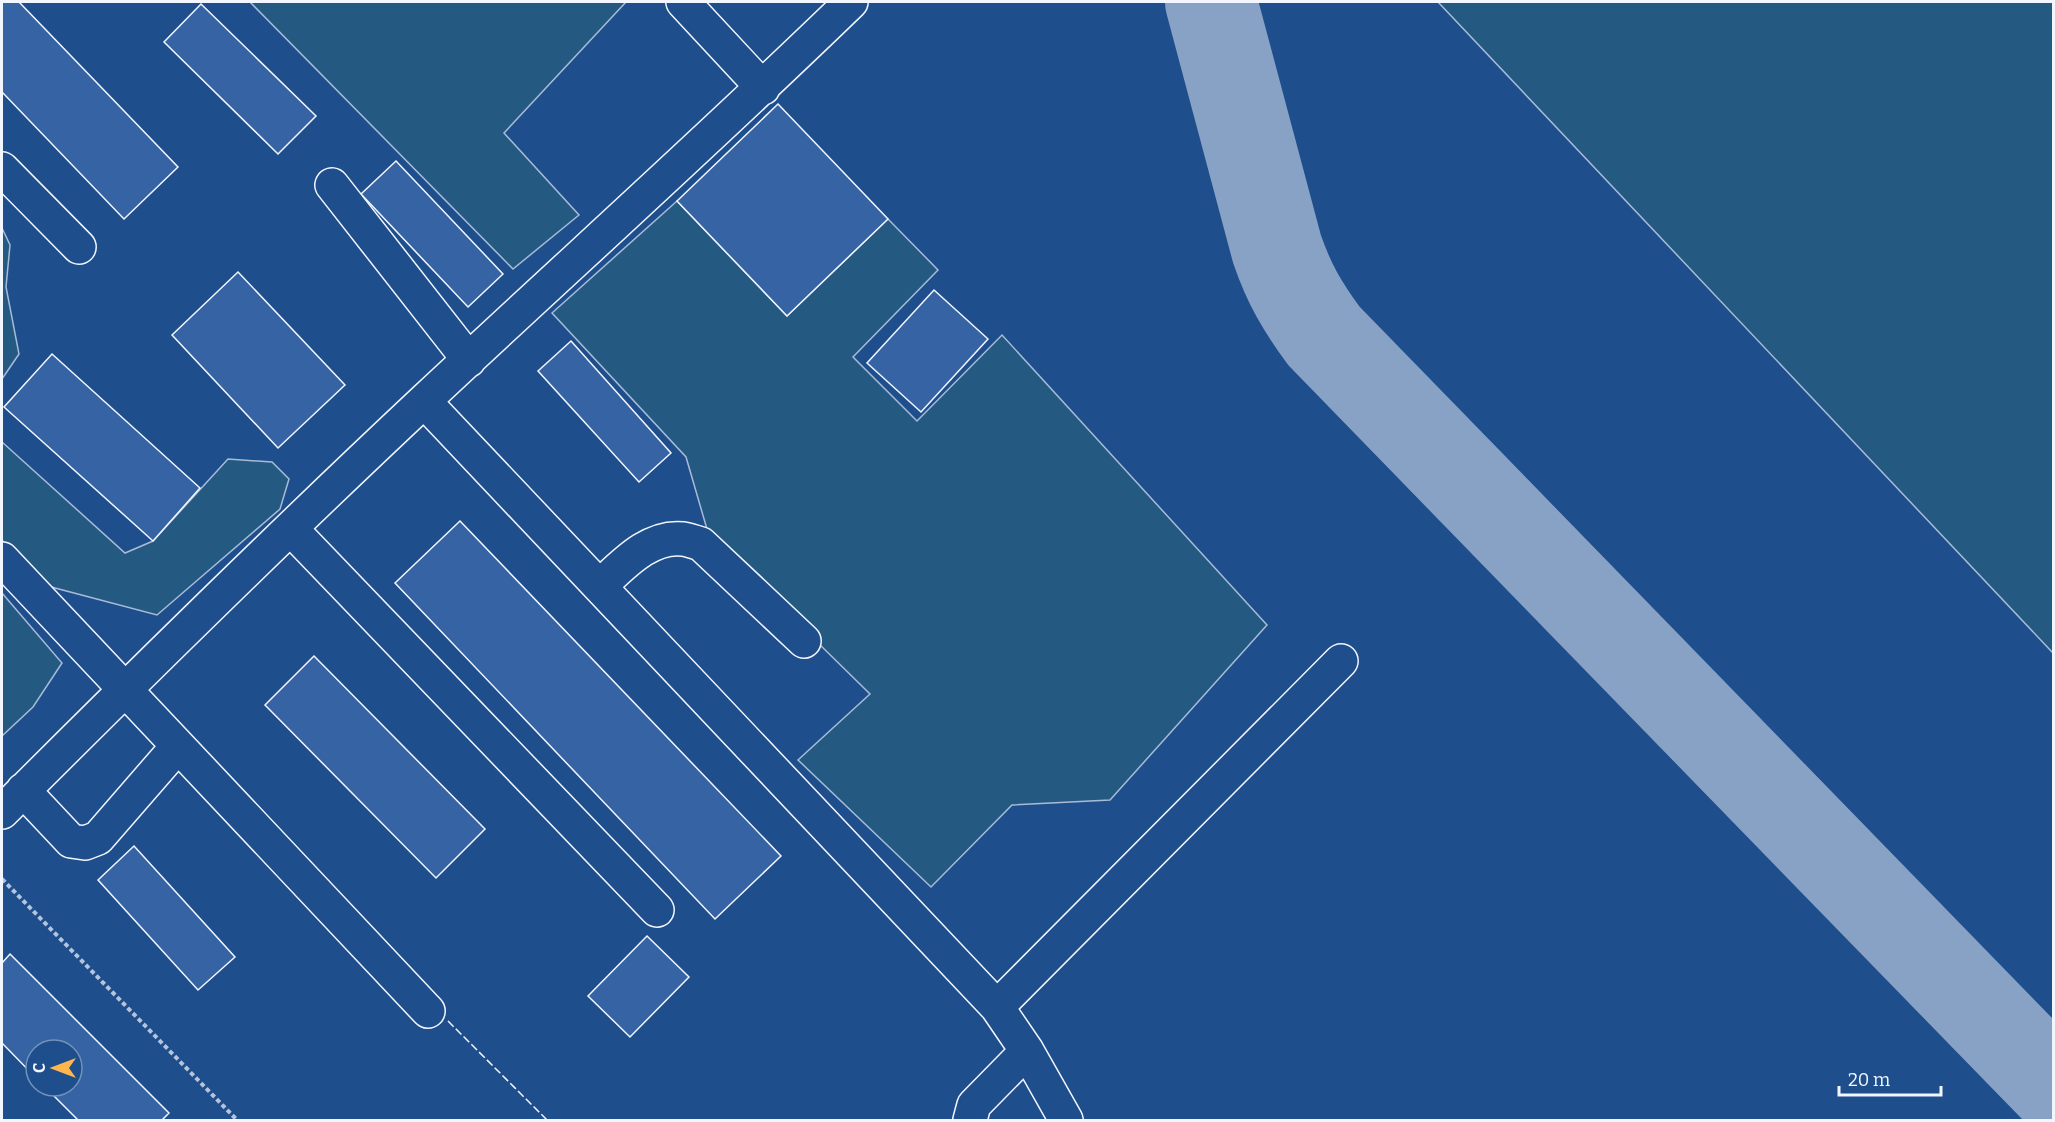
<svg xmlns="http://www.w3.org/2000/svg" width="2055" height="1122" viewBox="0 0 2055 1122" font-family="Bitter,serif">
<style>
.green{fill:#245a82;stroke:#a8bbd7;stroke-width:1.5}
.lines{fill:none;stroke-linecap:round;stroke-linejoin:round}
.taxiway{stroke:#88a2c6;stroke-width:92}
.building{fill:#3563a3;stroke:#f2f6ff;stroke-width:1.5}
.minor-casing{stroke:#f2f6ff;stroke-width:36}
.path{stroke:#b3c4dc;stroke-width:4;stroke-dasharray:4.5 3;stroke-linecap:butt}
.minor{stroke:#1f4e8c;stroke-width:33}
.fence{stroke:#f2f6ff;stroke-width:1.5;stroke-dasharray:8 3;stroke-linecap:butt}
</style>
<rect width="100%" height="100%" fill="#1f4e8c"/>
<!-- green -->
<path class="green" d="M 250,2 L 626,2 L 504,133 L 579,215 L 513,269 Z
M 1438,2 L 2053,2 L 2053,653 Z
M 677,201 L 787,316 L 888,219 L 938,270 L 853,357 L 917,421 L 1002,335 L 1267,625 L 1110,800 L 1012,805 L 931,887 L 798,760 L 870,694 L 709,536 L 686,457 L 552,313 Z
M 2,228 L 10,245 L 6,287 L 19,354 L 2,379 Z
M 2,442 L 125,553 L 153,541 L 228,459 L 272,462 L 289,479 L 280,509 L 157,615 L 40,584 L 2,540 Z
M 2,593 L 62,663 L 33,707 L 2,736 Z"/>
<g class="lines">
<!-- taxiway -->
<path class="taxiway" d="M 1211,2 L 1277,249 C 1289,284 1302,306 1324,336 L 2054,1086"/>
</g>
<!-- building -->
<path class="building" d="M 2,2 L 19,2 L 178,167 L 124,219 L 2,92 Z
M 201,4 L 316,116 L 278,154 L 164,42 Z
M 778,104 L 888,219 L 787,316 L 677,201 Z
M 396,161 L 503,274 L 468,307 L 361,194 Z
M 238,272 L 345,385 L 278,448 L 172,335 Z
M 934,290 L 988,339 L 921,412 L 867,363 Z
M 571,341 L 671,453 L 639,482 L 538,371 Z
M 52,354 L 200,488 L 153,541 L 4,407 Z
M 460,521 L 781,856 L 715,919 L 395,583 Z
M 314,656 L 485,829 L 436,878 L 265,705 Z
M 134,846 L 235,957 L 198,990 L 98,880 Z
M 647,936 L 689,977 L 630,1037 L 588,996 Z
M 10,954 L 169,1113 L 162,1120 L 78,1120 L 44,1086 L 72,1086 L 72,1050 L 36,1050 L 36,1078 L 2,1043 L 2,963 Z"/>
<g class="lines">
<!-- minor casing -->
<g class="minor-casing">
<path id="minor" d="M 683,2 L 763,88
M 2,169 L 79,247
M 332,185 L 469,360
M 424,401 L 997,1007
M 291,529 L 657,910
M 2,559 L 428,1011
M 600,586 C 622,566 649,535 683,539 C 689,540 695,542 701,544 L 804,641
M 23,790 L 71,841 L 85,843 L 98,838 L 177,747
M 2,812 C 141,673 281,535 425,400 C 567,267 712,137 851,2
M 970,1120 L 974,1105 L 1027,1051
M 1066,1120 L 1027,1051 L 997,1007 L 1341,661"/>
</g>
<!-- path -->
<path class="path" d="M 2,879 L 237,1120"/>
<!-- minor -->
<use href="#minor" class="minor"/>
<!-- fence -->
<path class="fence" d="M 448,1021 L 547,1120"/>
</g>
<!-- border -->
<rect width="2055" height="1122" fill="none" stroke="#f2f6ff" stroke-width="6"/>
<!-- north arrow -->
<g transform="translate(54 1068) rotate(270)"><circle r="28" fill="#1f4e8c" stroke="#7391ba" stroke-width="1.5"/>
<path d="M0-4.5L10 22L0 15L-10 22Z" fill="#ffb74d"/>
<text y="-9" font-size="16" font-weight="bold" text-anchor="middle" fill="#f2f6ff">С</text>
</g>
<!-- scale -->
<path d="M1839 1086v9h102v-9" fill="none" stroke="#f2f6ff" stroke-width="3"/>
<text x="1848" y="1086" font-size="18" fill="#f2f6ff" stroke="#1f4e8c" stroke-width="4.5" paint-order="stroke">20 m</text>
</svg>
